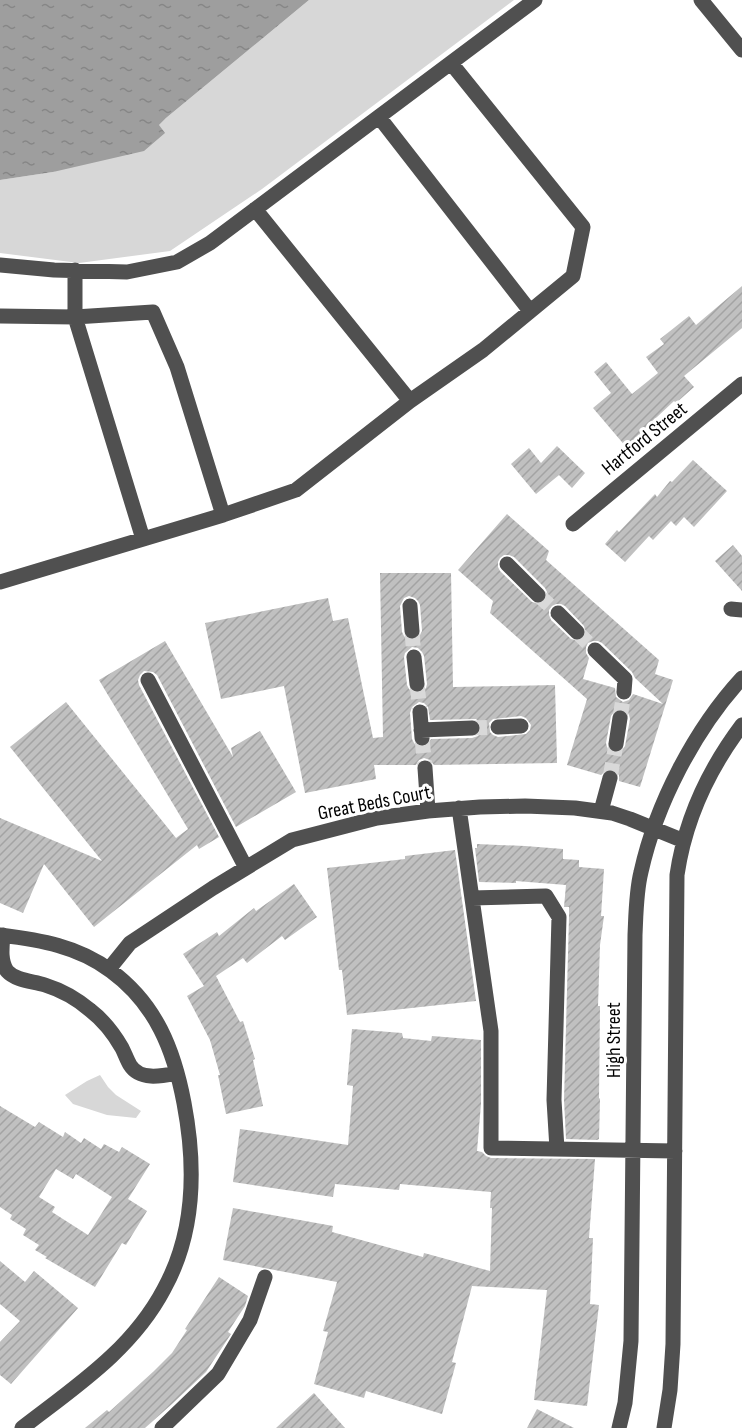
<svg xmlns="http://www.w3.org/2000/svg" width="742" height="1428" viewBox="0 0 742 1428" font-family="'Sofia Sans Condensed',sans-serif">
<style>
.green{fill:#d7d7d7}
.water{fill:url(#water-ripples)}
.building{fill:url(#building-hatch);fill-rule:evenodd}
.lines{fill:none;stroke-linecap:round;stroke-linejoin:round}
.minor-tunnel{stroke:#d9d9d9;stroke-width:15;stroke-dasharray:15 8;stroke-linecap:butt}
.minor{stroke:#505050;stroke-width:15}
.labels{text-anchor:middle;stroke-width:6;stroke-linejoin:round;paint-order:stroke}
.street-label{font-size:20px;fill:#000;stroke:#fff}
</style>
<defs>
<pattern id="water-ripples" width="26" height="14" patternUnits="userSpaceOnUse" patternTransform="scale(1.5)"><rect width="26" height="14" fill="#9e9e9e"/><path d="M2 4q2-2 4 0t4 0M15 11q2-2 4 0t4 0" fill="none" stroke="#868686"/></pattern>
<pattern id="building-hatch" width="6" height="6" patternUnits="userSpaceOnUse" patternTransform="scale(1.5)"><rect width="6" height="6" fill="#c0c0c0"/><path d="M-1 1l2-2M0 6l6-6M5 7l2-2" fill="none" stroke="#a3a3a3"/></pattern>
</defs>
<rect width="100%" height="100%" fill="#fff"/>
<!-- green -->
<path class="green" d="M 309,0 L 514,0 L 262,189 L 170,251 L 79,263 L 0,253 L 0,180 L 53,172 L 159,125 L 166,118 Z
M 100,1075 L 108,1087 L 116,1095 L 141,1111 L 136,1118 L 107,1115 L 73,1104 L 65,1095 L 87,1081 Z"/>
<!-- water -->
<path class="water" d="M 0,0 L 309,0 L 166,118 L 159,125 L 165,133 L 144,151 L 53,172 L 0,180 Z"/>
<!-- building -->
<path class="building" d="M 742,286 L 742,328 L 684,376 L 694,387 L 676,403 L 674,401 L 640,433 L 642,436 L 627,448 L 593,408 L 611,393 L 594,372 L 606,362 L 632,394 L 658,373 L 646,357 L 664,344 L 660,339 L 689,316 L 696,325 Z
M 557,446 L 585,473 L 572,488 L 559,475 L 536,494 L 511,464 L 529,448 L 541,463 Z
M 693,460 L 727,491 L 694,527 L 684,517 L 676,526 L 671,521 L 653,540 L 649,536 L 625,562 L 605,544 L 617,530 L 619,532 L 655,494 L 657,497 L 670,481 L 672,482 Z
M 507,514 L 549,551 L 546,560 L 659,660 L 655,674 L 673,680 L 640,787 L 619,781 L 619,775 L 613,769 L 607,769 L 601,775 L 567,765 L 587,699 L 490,613 L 493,601 L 458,570 ZM 504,555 L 509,555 L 514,557 L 545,588 L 547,592 L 548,597 L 544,602 L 540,604 L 532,602 L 500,571 L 498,567 L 498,562 L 500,558 ZM 556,604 L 561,604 L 565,606 L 584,626 L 586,634 L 583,639 L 579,641 L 571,639 L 551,620 L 549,615 L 549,610 L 552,606 ZM 593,641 L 598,641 L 602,643 L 632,672 L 635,678 L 663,704 L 633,694 L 629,700 L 623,702 L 616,697 L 615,688 L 583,679 L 589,658 L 586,653 L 586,647 L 588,643 ZM 621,708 L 627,711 L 629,715 L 630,719 L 625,746 L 620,753 L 615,754 L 609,751 L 607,747 L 606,743 L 611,716 L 616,709 Z
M 733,545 L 742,556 L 742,591 L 715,561 Z
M 380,573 L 451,573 L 453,687 L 555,685 L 557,763 L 434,765 L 430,760 L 424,758 L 419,760 L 416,765 L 374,765 L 376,779 L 305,793 L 284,686 L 221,699 L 205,623 L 328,598 L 333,621 L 348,618 L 373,738 L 383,737 ZM 409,596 L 415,598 L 418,601 L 420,605 L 422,631 L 418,639 L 413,641 L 407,639 L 404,636 L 402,632 L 400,606 L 404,598 ZM 412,647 L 418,648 L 422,652 L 424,656 L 427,684 L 426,688 L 419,694 L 413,693 L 409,689 L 407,685 L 404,657 L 405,653 ZM 419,702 L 424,703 L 428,707 L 430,720 L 476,719 L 480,723 L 481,732 L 478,736 L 472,738 L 431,739 L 427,746 L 422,748 L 417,746 L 414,743 L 412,739 L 410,713 L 412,707 ZM 521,716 L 526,718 L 531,725 L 530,730 L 526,734 L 498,737 L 493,735 L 490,732 L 489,723 L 493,719 Z
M 165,641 L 233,757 L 231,748 L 260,731 L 296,792 L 236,827 L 157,675 L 153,672 L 144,671 L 140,675 L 138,680 L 139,685 L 219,837 L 199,849 L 197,845 L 94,927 L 44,864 L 23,913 L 0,903 L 0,818 L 102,861 L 10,747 L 66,702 L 176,838 L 188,829 L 99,680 Z
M 477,844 L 525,846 L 563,849 L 563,859 L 579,860 L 579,867 L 604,869 L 601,916 L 604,916 L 600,945 L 598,1006 L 600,1006 L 599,1098 L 600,1099 L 599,1139 L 597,1140 L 566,1139 L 564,1100 L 569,917 L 569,907 L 564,907 L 566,885 L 516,881 L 516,883 L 479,882 L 475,848 L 477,848 Z
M 455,850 L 476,1001 L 347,1015 L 342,970 L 339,970 L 327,868 L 405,859 L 405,856 Z
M 294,884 L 317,917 L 285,940 L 282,936 L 247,963 L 243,958 L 216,976 L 240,1022 L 243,1021 L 255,1059 L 253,1060 L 263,1106 L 226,1114 L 218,1075 L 220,1075 L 210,1040 L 187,996 L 204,986 L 183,954 L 217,932 L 219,936 L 254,908 L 256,911 Z
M 352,1029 L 402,1033 L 403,1038 L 431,1041 L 432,1036 L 481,1040 L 481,1104 L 477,1151 L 482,1152 L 486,1156 L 491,1158 L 595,1159 L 589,1238 L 593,1238 L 590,1304 L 599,1305 L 587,1406 L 534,1400 L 547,1290 L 472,1286 L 452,1362 L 456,1363 L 442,1414 L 366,1391 L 364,1398 L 314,1384 L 328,1332 L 323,1331 L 337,1282 L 223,1260 L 233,1208 L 333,1226 L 332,1232 L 423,1257 L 424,1253 L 490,1271 L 492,1208 L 490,1208 L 491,1192 L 400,1184 L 399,1190 L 335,1184 L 333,1197 L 233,1182 L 240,1129 L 348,1145 L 353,1086 L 347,1085 Z
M 0,1106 L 35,1127 L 39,1122 L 63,1137 L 65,1132 L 81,1143 L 84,1138 L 101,1149 L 104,1144 L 119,1152 L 122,1147 L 150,1164 L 128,1199 L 147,1211 L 126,1245 L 122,1243 L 95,1287 L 45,1258 L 47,1257 L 35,1250 L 39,1245 L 23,1235 L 26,1229 L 10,1219 L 12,1215 L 0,1207 ZM 56,1169 L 73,1179 L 76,1174 L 112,1197 L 88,1235 L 52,1212 L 55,1207 L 39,1197 Z
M 0,1261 L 25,1282 L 34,1271 L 78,1308 L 11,1384 L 0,1375 L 0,1342 L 20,1321 L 0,1304 Z
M 219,1277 L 248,1296 L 245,1306 L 228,1332 L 231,1334 L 206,1372 L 172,1404 L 145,1428 L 85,1428 L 107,1410 L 109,1412 L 154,1371 L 172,1353 L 187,1330 L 185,1329 Z
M 314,1393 L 345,1428 L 276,1428 Z
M 537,1409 L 574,1428 L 527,1428 Z"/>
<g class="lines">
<!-- minor-tunnel -->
<path class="minor-tunnel" d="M 538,595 L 558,613
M 412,631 L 414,657
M 577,632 L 595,650
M 417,684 L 420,712
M 620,718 L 624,692
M 472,728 L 498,727
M 422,738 L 425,768
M 610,778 L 616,744"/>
<!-- minor -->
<path class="minor" d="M 701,0 L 742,50
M 379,117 L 530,311
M 255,209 L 410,401
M 0,265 L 54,270 L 127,272 L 177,262 L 210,243 L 535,0
M 75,270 L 75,317 L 143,539
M 0,316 L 75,317 L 153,312 L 177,367 L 223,515 L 0,582
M 223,515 L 296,490 L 410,401 L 483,350 L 573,276 L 583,227 L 451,63
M 573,524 L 742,384
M 507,564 L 538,595
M 410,606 L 412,631
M 731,609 L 742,610
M 558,613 L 577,632
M 595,650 L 625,679 L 624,692
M 414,657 L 417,684
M 148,680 L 246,868
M 420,712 L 422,738
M 498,727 L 521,726
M 421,730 L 472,728
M 616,744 L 620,718
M 425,768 L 428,811
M 459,808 L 491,1031 L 491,1148 L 675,1151
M 601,811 L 610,778
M 472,898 L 546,896 L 559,917 L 554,1100 L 557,1149
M 0,935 C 40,940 78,946 111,971 C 156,1004 174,1050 184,1103 C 196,1166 196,1231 164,1289 C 132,1350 75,1387 22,1428
M 3,935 C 2,947 0,961 7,971 C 16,981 33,981 45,985 C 61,990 77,999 90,1010 C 103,1020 114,1034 122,1048 C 125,1054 127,1060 130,1065 C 140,1081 162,1076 177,1073
M 109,969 L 130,943 L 213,888 L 292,840 L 377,818 L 428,811 L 480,807 L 525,806 L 575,808 L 612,813 L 630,819 L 684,841
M 162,1428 L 218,1374 L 250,1320 L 265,1277
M 619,1428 L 625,1403 L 631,1341 L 635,935 C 636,914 636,892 641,872 C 656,804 695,729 742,678
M 664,1428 L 670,1390 L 673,1344 L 677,875 C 685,820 709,769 742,725"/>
</g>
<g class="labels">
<!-- street labels -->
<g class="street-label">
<text transform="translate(644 438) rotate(-39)" y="7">Hartford Street</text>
<text transform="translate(374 802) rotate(-11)" y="7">Great Beds Court</text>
<text transform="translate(613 1040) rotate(-90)" y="7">High Street</text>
</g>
</g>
</svg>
